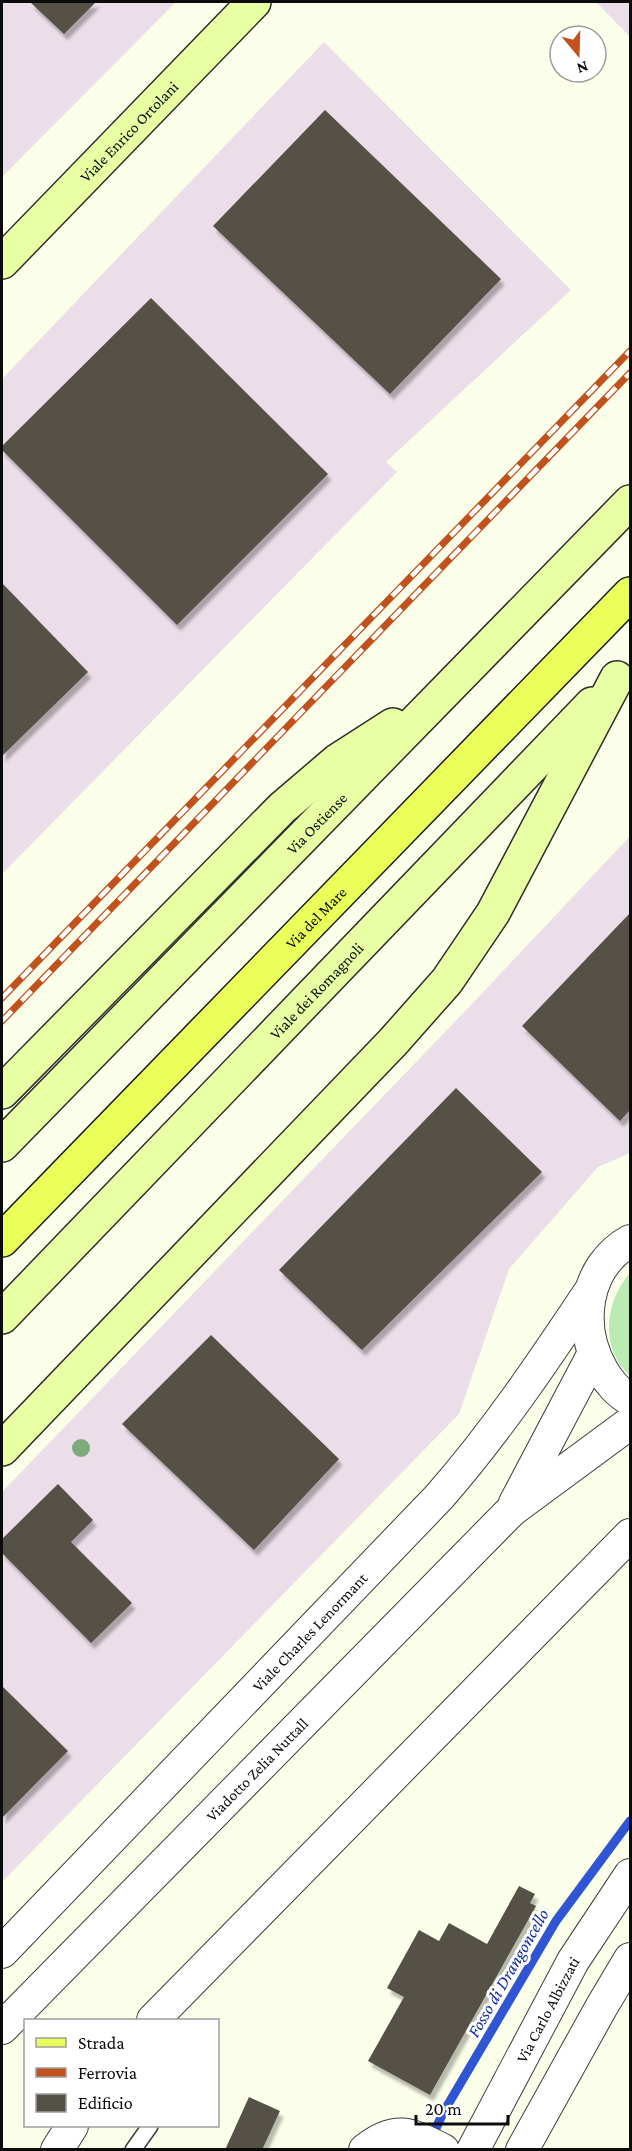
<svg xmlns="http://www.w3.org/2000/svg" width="632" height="2151" viewBox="0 0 632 2151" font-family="'Crimson Pro',serif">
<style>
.industrial{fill:#ebdee8}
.green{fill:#baebb2}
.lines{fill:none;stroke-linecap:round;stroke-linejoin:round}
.stream{stroke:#2f55d4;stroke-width:9}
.building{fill:#545147;filter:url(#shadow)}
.lane-casing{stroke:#3e3e3e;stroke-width:18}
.street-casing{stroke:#3e3e3e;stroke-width:34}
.secondary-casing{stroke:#2d2d2d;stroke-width:36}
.primary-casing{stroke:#1c1c1c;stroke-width:36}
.lane{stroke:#fff;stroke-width:15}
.street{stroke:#fff;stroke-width:32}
.secondary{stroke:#e8ffa4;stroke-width:33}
.primary{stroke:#eaff59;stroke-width:33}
.rail-casing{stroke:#c1521d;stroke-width:7}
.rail{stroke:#fff;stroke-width:4.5;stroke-dasharray:14;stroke-linecap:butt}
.tree{fill:#7faa7d}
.labels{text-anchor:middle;stroke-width:6;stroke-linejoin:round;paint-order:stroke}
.street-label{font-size:16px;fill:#0b0b0b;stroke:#fff}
.water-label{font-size:18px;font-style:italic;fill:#0f2ca2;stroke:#fff}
</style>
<defs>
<filter id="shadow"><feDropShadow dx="3.5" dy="6" stdDeviation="1.5" flood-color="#0004"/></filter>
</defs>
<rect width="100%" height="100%" fill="#fbffe9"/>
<!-- industrial -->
<path class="industrial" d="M 2,2 L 176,2 L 2,177 Z
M 596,2 L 630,2 L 630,37 Z
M 324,42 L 571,290 L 386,462 L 397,472 L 2,874 L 2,379 Z
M 630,836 L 630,1153 L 598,1167 L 509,1269 L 459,1414 L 2,1882 L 2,1492 L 472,1004 Z"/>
<!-- green -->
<path class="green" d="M 630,1273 L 630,1376 C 599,1348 605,1301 630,1273 Z"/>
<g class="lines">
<!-- stream -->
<path class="stream" d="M 431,2139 L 443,2113 L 556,1921 L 630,1821"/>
</g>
<!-- building -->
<path class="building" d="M 30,2 L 96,2 L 64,34 Z
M 325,110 L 501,279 L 390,394 L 213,226 Z
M 151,298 L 328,474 L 177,625 L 2,450 L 2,446 Z
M 2,583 L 88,672 L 2,756 Z
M 630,913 L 630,1110 L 620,1121 L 522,1026 Z
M 456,1088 L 542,1172 L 362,1350 L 279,1270 Z
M 211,1335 L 339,1459 L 254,1550 L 122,1424 Z
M 58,1484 L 93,1520 L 71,1542 L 132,1603 L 91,1643 L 2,1553 L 2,1539 Z
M 2,1686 L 68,1751 L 2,1818 Z
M 519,1886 L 535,1894 L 530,1903 L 536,1906 L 430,2095 L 368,2061 L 404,1997 L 387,1988 L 419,1930 L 439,1941 L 449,1923 L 487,1944 Z
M 249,2097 L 280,2111 L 262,2150 L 225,2150 Z"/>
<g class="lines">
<!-- lane casing -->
<g class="lane-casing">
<path id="lane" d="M 133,2150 L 150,2126"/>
</g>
<!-- street casing -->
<g class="street-casing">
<g id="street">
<path d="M 630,1241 C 584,1267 577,1326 602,1370 C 608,1381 619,1394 630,1399"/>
<path d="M 515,1503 L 593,1355"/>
<path id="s1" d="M 2,1952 L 439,1497 C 496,1432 543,1362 591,1290"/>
<path d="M 153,2020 L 630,1535"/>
<path id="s2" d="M 2,2028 L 512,1510 L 630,1423"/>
<path d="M 57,2150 L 72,2126"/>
<path d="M 365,2150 C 396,2125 411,2134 443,2150"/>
<path id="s3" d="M 473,2150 L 573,1961 L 630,1875"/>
<path d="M 522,2150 L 602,2006 L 630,1959"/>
</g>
</g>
<!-- secondary casing -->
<g class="secondary-casing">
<g id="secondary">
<path id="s4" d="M 2,262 L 254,2"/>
<path d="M 2,1092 L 282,808 L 337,761 L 393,725"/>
<path id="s5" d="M 2,1145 L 630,502"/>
<path id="s6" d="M 2,1317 L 592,704"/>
<path d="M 2,1449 L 393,1042 L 447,981 L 493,913 L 617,678"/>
</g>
</g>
<!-- primary casing -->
<g class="primary-casing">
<g id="primary">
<path id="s7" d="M 2,1240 L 630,594"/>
</g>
</g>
<!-- lane -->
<use href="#lane" class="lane"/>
<!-- street -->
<use href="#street" class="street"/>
<!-- secondary -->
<use href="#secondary" class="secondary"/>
<!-- primary -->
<use href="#primary" class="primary"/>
<!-- rail casing -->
<g class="rail-casing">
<path id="rail" d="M 2,998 L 630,351
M 2,1021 L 630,373"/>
</g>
<!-- rail -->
<use href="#rail" class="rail"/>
</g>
<!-- trees -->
<circle class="tree" cx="81" cy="1448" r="9"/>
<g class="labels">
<!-- street labels -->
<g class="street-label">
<text dy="6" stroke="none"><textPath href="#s4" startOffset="182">Viale Enrico Ortolani</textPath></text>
<text dy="6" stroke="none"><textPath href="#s5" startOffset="450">Via Ostiense</textPath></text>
<text dy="6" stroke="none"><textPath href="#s7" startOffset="450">Via del Mare</textPath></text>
<text dy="6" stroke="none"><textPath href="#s6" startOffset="453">Viale dei Romagnoli</textPath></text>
<text dy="6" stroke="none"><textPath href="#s1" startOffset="444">Viale Charles Lenormant</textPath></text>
<text dy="6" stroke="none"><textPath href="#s2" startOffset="363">Viadotto Zelia Nuttall</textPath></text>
<text dy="6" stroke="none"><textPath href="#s3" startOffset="159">Via Carlo Albizzati</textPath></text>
</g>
<!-- water labels -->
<g class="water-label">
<text transform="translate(508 1973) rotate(-60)" y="6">Fosso di Drangoncello</text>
</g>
</g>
<!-- border -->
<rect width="632" height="2151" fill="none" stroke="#0b0b0b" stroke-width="6"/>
<!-- legend -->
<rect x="24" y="2019" width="195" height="108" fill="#ffffff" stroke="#9d9d9d" stroke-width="1.5"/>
<rect x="36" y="2038" width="30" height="9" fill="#eaff59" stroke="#9d9d9d" stroke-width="1.5"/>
<text x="78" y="2049" font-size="18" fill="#0b0b0b">Strada</text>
<rect x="36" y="2068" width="30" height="9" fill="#c1521d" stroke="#9d9d9d" stroke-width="1.5"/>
<text x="78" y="2079" font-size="18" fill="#0b0b0b">Ferrovia</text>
<rect x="36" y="2094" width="30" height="18" fill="#545147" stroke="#9d9d9d" stroke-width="1.5"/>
<text x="78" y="2109" font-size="18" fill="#0b0b0b">Edificio</text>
<!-- north arrow -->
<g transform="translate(578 54) rotate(161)"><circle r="28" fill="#ffffff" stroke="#9d9d9d" stroke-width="1.5"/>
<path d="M0-4.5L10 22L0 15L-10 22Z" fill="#c1521d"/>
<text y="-9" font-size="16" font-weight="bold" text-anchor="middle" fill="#0b0b0b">N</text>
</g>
<!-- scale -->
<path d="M416 2115v9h92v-9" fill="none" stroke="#0b0b0b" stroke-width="3"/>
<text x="425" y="2115" font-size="18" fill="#0b0b0b" stroke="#ffffff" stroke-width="4.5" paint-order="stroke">20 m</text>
</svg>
